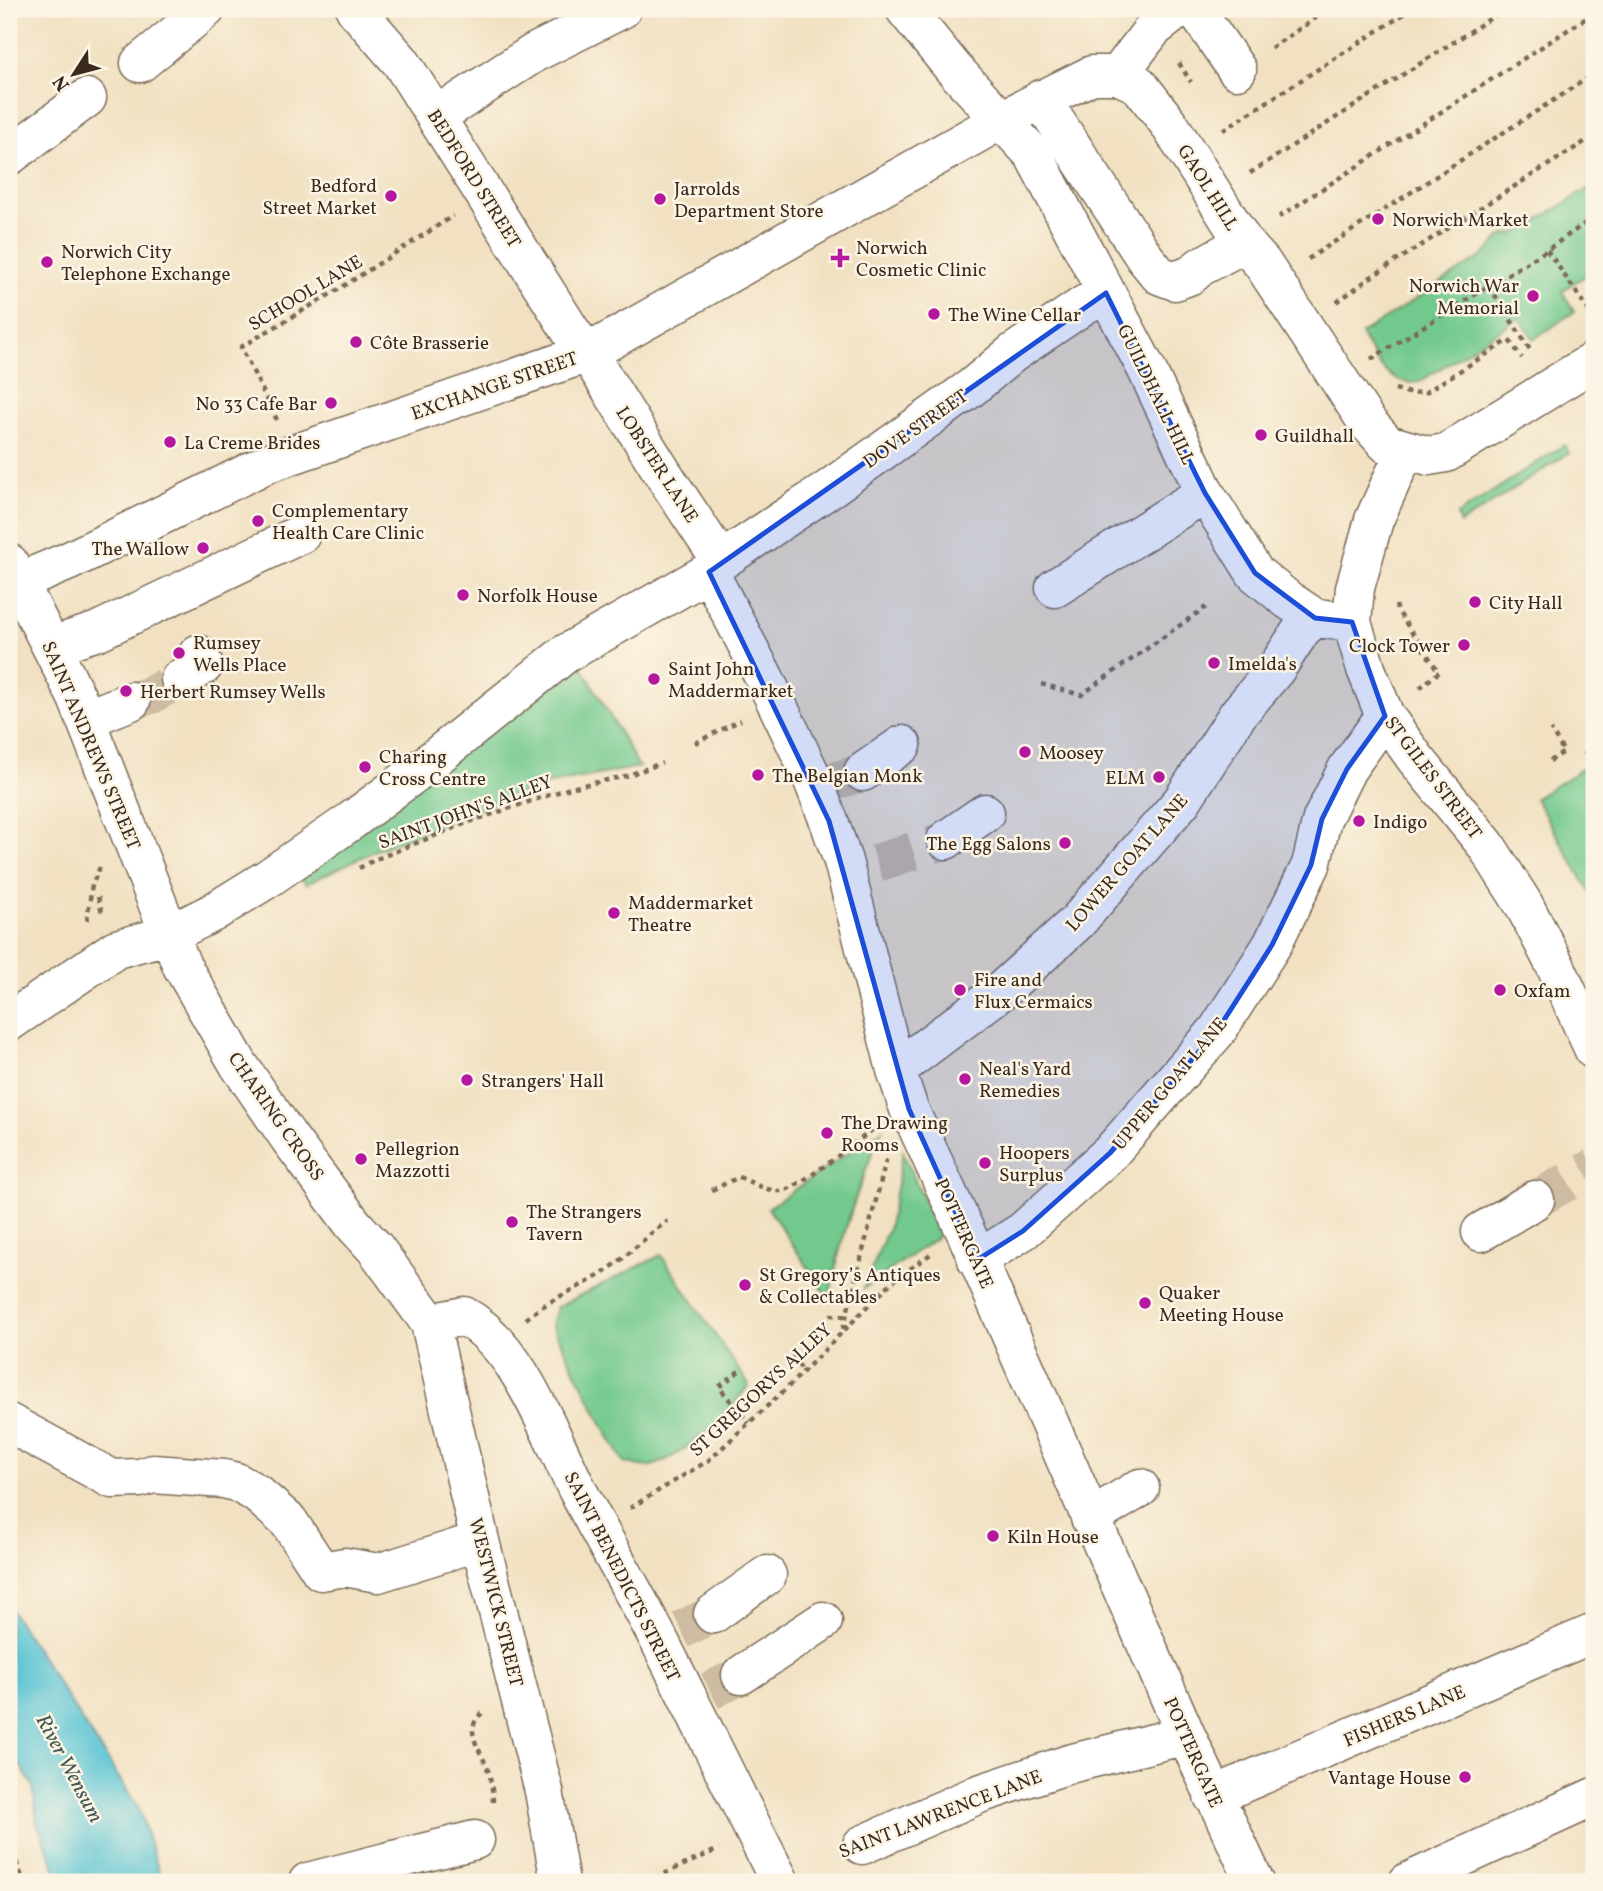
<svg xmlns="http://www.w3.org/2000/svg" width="1603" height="1891" viewBox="0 0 1603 1891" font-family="Vollkorn,serif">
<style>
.green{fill:#72c98e;stroke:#567a56;stroke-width:2}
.water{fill:#5ac4d4;stroke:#4a7779;stroke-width:2}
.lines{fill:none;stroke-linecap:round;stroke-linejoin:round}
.minor-tunnel{stroke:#cdbca1;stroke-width:38;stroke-dasharray:38 19;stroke-linecap:butt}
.minor-casing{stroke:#7b6a57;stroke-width:41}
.path{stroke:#7b6a57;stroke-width:4.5;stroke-dasharray:5 5;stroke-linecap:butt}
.minor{stroke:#fff;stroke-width:38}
.marked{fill:#1d4ed8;fill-opacity:0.2;stroke:#1d4ed8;stroke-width:5;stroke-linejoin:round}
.poi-dot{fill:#b5179e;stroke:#fcf5e5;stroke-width:2.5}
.labels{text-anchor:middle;stroke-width:5;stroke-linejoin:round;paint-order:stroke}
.street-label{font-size:19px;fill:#3b2a1e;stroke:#fcf5e5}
.poi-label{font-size:19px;fill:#3b2a1e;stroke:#fcf5e5;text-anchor:start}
.water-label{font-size:21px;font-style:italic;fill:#445855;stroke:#fcf5e5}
</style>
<rect width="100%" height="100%" fill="#fcf5e5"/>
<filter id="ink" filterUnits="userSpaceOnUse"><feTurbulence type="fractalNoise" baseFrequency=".0143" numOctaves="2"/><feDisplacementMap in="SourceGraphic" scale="14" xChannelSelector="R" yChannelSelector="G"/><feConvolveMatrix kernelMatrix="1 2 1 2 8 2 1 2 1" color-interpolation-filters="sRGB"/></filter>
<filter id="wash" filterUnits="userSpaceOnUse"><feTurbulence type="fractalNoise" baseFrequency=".00686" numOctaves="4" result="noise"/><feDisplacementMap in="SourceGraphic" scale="28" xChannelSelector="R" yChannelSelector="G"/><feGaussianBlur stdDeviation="1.57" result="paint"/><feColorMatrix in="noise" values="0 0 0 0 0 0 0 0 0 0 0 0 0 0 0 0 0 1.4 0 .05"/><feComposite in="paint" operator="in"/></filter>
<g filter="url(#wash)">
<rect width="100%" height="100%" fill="#f1e1c2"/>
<!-- green -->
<path class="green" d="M 1594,185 L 1594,270 L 1562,291 L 1574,312 L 1534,339 L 1519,318 L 1419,382 C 1388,388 1374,357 1361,334 L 1484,255 L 1502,236 L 1519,232 Z
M 1564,445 L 1569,453 L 1460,524 L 1457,515 Z
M 580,663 L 639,767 L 539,786 L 376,850 L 306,884 L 295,868 Z
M 1590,764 L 1594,771 L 1594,899 L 1535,798 Z
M 882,1130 C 858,1185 840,1239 829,1299 L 768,1208 Z
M 903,1152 L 939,1236 L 864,1288 L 889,1226 Z
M 661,1255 L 749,1385 C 730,1412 684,1457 651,1466 C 644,1468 632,1464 624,1462 L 605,1429 L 552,1325 L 557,1307 Z"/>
<!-- water -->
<path class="water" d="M 9,1607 L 139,1809 L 162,1882 L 61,1882 L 37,1823 L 33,1786 L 9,1748 Z"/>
</g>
<g filter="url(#ink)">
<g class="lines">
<!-- minor-tunnel -->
<path class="minor-tunnel" d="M 131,701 L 151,695 L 180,679
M 828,783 L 863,772
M 877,863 L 946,840
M 1535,1200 L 1594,1167
M 681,1630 L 713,1614
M 710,1691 L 741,1675"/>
<!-- minor casing -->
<g class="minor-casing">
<path id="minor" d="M 905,9 L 953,68 L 1033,154 L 1146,368 L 1205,493 L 1255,573 L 1288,600 L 1315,618 L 1352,622
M 1195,9 L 1237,70
M 140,63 L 206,9
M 1118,75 L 1153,29 L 1179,9
M 1041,99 L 1145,258 L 1159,275 L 1175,281 L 1191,275 L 1200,267 L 1244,243
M 434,113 L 454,105 L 534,53 L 622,9
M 9,156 L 87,98
M 1405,451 L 1374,520 L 1355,588 L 1352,622 L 1366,669 L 1385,716 L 1415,758 L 1486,845 L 1524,905 L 1555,965 L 1594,1050
M 721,561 L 829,489 L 971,388 L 1013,353 L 1084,305 L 1106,293
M 9,563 L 77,698 L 182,966 L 239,1065 L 289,1138 L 353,1224 L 375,1248 L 430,1323 L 480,1541 L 544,1791 L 560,1882
M 709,572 L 764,677 L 810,773 L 829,821 L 843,861 L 896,1070 L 909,1109 L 967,1235 L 1186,1735 L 1255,1882
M 19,582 L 69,561 L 268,463 L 588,353 L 1003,119 L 1092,75 L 1118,75 L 1139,85 L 1169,124 L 1244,243 L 1262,263 L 1367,422 L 1387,444 L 1429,456 L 1446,453 L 1594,361
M 1055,588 L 1205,493
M 51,646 L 98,631 L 301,534
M 180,679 L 204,665 L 198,654
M 86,719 L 131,701
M 863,772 L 902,745
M 946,840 L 985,813
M 9,1022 L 116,949 L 168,935 L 212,913 L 267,879 L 351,821 L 426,765 L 565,654 L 709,572 L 721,561 L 664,475 L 588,353 L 572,333 L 401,62 L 355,9
M 896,1070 L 1001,991 L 1077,922 L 1182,801 L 1238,714 L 1276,669 L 1302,629 L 1315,618
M 1481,1232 L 1535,1200
M 977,1260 L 1023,1231 L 1110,1153 L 1217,1031 L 1272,945 L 1311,865 L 1322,819 L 1347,769 L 1385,716
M 430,1323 L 464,1316 C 520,1346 550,1436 578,1491 C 604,1541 633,1590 659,1640 C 700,1721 739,1802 780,1882
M 9,1423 L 112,1479 L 140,1478 L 153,1474 L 224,1479 L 236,1482 L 256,1493 L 289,1522 L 321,1571 L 345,1567 L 378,1573 L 480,1541
M 1090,1518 L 1140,1488
M 713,1614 L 767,1575
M 741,1675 L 823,1621
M 1213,1796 L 1594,1633
M 862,1845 L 979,1794 L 1069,1764 L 1186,1735
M 308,1882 L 386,1862
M 390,1882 L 386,1862 L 475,1840
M 1408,1882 L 1594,1797"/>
</g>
<!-- path -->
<path class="path" d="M 1271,48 L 1329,9
M 1179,63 L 1191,82
M 1223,130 L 1412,9
M 1250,173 L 1505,9
M 1279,217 L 1594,13
M 1547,250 L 1594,318
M 1308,259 L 1594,74
M 1489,286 L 1532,353
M 1337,302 L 1371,277 L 1594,136
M 1371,359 L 1547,250 L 1594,217
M 1395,389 L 1409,393 L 1426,392 L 1509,340 L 1522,358
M 277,420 L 241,347 L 336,291 L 453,216
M 1590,422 L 1594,428
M 1396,605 L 1397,610 L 1439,672 L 1416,691
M 1041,684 L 1081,695 L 1206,607
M 695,743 L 741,720
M 1584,755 L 1594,749
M 1550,761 L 1564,752 L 1551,730
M 359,868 L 374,860 L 469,822 L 570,788 L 626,776 L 662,763
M 98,897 L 102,912
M 87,920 L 92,885 L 100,867
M 712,1190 L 739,1177 C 751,1182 766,1191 780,1191 C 796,1191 858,1140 875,1128
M 830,1315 L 846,1316
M 526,1319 C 551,1297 582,1288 609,1269 C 630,1254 647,1235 668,1221
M 843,1329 L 887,1157
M 792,1356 L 803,1371
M 739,1371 L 719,1387 L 749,1423
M 630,1508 L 709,1460 L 789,1386 L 892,1282 L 932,1253
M 482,1713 C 463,1730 479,1747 486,1765 C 491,1776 493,1793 493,1805
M 9,1843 L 24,1882
M 646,1882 L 719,1849"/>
<!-- minor -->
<use href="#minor" class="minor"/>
</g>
</g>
<!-- marked area -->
<path class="marked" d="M 1106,293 L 1205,493 L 1255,573 L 1315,618 L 1352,622 L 1385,716 L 1347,769 L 1322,819 L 1311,865 L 1272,945 L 1217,1031 L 1110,1153 L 1023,1231 L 977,1260 L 909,1109 L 829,821 L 709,572 Z"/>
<!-- markers -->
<g class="poi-dot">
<circle cx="391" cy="196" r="7"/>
<circle cx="660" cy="199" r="7"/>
<circle cx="1378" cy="219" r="7"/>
<path d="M836.5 247.5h7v7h7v7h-7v7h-7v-7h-7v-7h7z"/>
<circle cx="47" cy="262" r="7"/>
<circle cx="1533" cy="296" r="7"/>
<circle cx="934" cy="314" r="7"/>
<circle cx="356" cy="342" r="7"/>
<circle cx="331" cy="403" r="7"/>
<circle cx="1261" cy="435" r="7"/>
<circle cx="170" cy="442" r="7"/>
<circle cx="258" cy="521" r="7"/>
<circle cx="203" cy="548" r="7"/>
<circle cx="463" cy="595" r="7"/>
<circle cx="1475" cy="602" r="7"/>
<circle cx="1464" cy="645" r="7"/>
<circle cx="179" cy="653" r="7"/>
<circle cx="1214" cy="663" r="7"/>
<circle cx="654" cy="679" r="7"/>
<circle cx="126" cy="691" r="7"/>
<circle cx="1025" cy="752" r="7"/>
<circle cx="365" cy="767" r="7"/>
<circle cx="758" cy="775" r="7"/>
<circle cx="1159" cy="777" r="7"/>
<circle cx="1359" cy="821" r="7"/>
<circle cx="1065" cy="843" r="7"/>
<circle cx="614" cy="913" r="7"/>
<circle cx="960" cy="990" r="7"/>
<circle cx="1500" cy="990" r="7"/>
<circle cx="965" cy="1079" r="7"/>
<circle cx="467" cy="1080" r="7"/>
<circle cx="827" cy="1133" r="7"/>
<circle cx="361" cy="1159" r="7"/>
<circle cx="985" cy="1163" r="7"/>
<circle cx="512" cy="1222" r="7"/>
<circle cx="745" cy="1285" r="7"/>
<circle cx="1145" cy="1303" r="7"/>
<circle cx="993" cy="1536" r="7"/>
<circle cx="1465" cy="1777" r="7"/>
</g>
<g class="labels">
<!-- street labels -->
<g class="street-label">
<text transform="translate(475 178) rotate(58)" y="7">BEDFORD STREET</text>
<text transform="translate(1209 187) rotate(58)" y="7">GAOL HILL</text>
<text transform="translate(305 292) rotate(-31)" y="7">SCHOOL LANE</text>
<text transform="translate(494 385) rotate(-19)" y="7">EXCHANGE STREET</text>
<text transform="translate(1157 394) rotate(64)" y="7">GUILDHALL HILL</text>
<text transform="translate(915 428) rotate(-35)" y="7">DOVE STREET</text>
<text transform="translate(658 464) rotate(57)" y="7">LOBSTER LANE</text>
<text transform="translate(92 745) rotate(67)" y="7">SAINT ANDREWS STREET</text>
<text transform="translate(1434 777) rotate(53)" y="7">ST GILES STREET</text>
<text transform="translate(465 811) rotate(-20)" y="7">SAINT JOHN'S ALLEY</text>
<text transform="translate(1126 862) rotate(-49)" y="7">LOWER GOAT LANE</text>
<text transform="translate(1169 1083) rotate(-50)" y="7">UPPER GOAT LANE</text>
<text transform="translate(277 1116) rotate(55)" y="7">CHARING CROSS</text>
<text transform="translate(965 1233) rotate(66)" y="7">POTTERGATE</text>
<text transform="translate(760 1389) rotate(-43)" y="7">ST GREGORYS ALLEY</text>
<text transform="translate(623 1576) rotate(63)" y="7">SAINT BENEDICTS STREET</text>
<text transform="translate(497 1602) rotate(76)" y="7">WESTWICK STREET</text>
<text transform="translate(1404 1715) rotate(-23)" y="7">FISHERS LANE</text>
<text transform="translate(1194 1752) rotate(66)" y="7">POTTERGATE</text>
<text transform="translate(940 1813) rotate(-21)" y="7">SAINT LAWRENCE LANE</text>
</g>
<!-- poi labels -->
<g class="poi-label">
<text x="377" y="192" text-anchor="end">Bedford<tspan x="377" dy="22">Street Market</tspan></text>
<text x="674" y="195">Jarrolds<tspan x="674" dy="22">Department Store</tspan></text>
<text x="1392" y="226">Norwich Market</text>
<text x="856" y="254">Norwich<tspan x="856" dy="22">Cosmetic Clinic</tspan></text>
<text x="61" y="258">Norwich City<tspan x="61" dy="22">Telephone Exchange</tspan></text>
<text x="1519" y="292" text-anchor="end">Norwich War<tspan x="1519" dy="22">Memorial</tspan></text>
<text x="948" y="321">The Wine Cellar</text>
<text x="370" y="349">Côte Brasserie</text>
<text x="317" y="410" text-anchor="end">No 33 Cafe Bar</text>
<text x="1275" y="442">Guildhall</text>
<text x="184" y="449">La Creme Brides</text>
<text x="272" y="517">Complementary<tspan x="272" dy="22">Health Care Clinic</tspan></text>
<text x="189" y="555" text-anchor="end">The Wallow</text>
<text x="477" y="602">Norfolk House</text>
<text x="1489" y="609">City Hall</text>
<text x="193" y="649">Rumsey<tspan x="193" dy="22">Wells Place</tspan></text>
<text x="1450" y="652" text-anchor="end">Clock Tower</text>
<text x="1228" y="670">Imelda's</text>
<text x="668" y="675">Saint John<tspan x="668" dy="22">Maddermarket</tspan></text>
<text x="140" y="698">Herbert Rumsey Wells</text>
<text x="1039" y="759">Moosey</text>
<text x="379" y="763">Charing<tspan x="379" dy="22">Cross Centre</tspan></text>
<text x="772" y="782">The Belgian Monk</text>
<text x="1145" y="784" text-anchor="end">ELM</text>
<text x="1373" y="828">Indigo</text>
<text x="1051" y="850" text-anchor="end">The Egg Salons</text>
<text x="628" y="909">Maddermarket<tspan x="628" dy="22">Theatre</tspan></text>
<text x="974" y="986">Fire and<tspan x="974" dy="22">Flux Cermaics</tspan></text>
<text x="1514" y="997">Oxfam</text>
<text x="979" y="1075">Neal's Yard<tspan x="979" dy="22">Remedies</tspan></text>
<text x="481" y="1087">Strangers' Hall</text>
<text x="841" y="1129">The Drawing<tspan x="841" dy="22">Rooms</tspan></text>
<text x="375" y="1155">Pellegrion<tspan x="375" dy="22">Mazzotti</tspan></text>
<text x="999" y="1159">Hoopers<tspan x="999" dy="22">Surplus</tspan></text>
<text x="526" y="1218">The Strangers<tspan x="526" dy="22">Tavern</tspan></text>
<text x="759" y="1281">St Gregory’s Antiques<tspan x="759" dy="22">&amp; Collectables</tspan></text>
<text x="1159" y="1299">Quaker<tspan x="1159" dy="22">Meeting House</tspan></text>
<text x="1007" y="1543">Kiln House</text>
<text x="1451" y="1784" text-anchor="end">Vantage House</text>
</g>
<!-- water labels -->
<g class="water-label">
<text transform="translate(70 1768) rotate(62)" y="7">River Wensum</text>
</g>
</g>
<!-- margin -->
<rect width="1603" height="1891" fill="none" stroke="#fcf5e5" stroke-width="35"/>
<!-- north arrow -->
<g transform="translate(74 74) rotate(234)" stroke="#fcf5e5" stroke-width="5" paint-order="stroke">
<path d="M0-5L12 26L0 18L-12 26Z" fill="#3b2a1e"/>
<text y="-10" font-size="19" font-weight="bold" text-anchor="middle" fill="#3b2a1e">N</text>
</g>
</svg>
